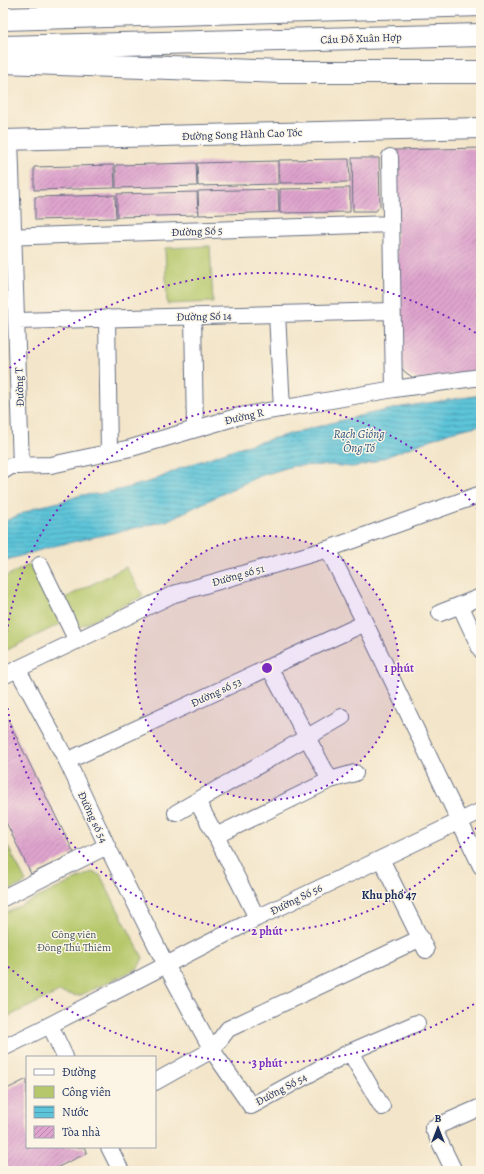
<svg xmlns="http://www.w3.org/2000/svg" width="484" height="1174" viewBox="0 0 484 1174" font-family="Alegreya,serif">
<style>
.park{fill:#b5c76a;stroke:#687b64}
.water{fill:url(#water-rules);stroke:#3c7a9c}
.building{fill:url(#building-hatch)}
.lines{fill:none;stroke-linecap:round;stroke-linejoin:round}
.minor-casing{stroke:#676f83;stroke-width:18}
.major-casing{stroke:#676f83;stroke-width:22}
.highway-casing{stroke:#676f83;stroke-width:24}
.minor{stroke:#fff;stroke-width:16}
.major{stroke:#fff;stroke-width:20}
.highway{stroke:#fff;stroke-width:22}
.ring{fill:none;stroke:#7b2cbf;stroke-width:2;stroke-dasharray:2 4}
.labels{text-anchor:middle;stroke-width:3;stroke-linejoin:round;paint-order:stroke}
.street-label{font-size:11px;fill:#1b2f5e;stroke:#fcf5e5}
.park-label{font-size:11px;fill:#425561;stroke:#fcf5e5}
.water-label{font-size:12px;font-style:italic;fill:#2c547d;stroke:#fcf5e5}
.neighbourhood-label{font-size:12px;font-weight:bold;fill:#1b2f5e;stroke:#fcf5e5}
.centre{fill:#7b2cbf;stroke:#fcf5e5;stroke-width:2}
.ring-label{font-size:12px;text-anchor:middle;font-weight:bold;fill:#7b2cbf;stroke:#fcf5e5;stroke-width:3;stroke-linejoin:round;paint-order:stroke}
</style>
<defs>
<pattern id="water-rules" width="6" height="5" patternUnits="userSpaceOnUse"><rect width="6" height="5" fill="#5dc4d9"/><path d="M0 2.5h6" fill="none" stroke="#4ca0b3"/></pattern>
<pattern id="building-hatch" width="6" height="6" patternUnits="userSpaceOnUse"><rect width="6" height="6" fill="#dfa4cd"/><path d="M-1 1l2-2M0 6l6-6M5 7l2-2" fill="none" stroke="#b486aa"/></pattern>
</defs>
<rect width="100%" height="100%" fill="#fcf5e5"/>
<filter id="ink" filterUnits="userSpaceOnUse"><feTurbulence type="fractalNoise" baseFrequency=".025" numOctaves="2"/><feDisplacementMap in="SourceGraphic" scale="8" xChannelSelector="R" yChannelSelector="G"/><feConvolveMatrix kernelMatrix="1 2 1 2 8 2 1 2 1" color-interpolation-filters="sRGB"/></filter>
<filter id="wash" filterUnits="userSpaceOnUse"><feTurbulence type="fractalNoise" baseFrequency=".012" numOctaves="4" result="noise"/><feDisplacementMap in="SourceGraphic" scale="16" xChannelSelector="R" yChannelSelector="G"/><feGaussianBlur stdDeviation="0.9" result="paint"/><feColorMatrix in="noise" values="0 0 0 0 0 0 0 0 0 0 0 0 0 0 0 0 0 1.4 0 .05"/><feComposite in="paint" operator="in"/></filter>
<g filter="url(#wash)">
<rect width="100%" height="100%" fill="#f3e5c9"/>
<!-- park -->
<path class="park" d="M 210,246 L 213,302 L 167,304 L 165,248 Z
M 31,564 L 62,623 L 3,652 L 3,578 Z
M 126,567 L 143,596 L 75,629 L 61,600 Z
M 3,837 L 26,882 L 3,894 Z
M 92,872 L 100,875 L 143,958 L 138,968 L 79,996 L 59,992 L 3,1019 L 3,914 Z"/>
<!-- water -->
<path class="water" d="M 481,395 L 481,425 L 450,432 L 365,465 L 352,467 L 331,465 L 292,466 L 257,477 L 166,521 L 54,546 L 3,561 L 3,522 L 37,507 L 64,501 L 81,495 L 99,494 L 123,489 L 155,480 L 181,468 L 237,448 L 354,417 L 402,407 Z"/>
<g id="blocks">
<!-- building -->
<path class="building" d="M 481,148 L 481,370 L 420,379 L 412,377 L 405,372 L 401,367 L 399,359 L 395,150 Z
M 352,158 L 379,158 L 380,206 L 376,211 L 353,211 Z
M 349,159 L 350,182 L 280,183 L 279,160 Z
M 278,161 L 278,184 L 198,186 L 197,163 Z
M 196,163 L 197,186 L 116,188 L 116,165 Z
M 114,165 L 115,188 L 34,190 L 34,167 Z
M 350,188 L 350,212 L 280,213 L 280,189 Z
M 278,189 L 279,212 L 199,215 L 198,191 Z
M 197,192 L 198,215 L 117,217 L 117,194 Z
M 115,195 L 116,218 L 35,220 L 35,197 Z
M 6,716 L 74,853 L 31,874 L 3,816 L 3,718 Z
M 27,1079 L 27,1147 L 84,1147 L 87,1153 L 50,1171 L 3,1171 L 3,1091 Z"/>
</g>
</g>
<g filter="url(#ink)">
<use href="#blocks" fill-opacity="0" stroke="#676f83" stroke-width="1"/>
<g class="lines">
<!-- minor casing -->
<g class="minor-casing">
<path id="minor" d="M 10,140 L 21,466
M 390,157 L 394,389
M 3,237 L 391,224
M 277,314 L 282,409
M 193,316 L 195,429
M 107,318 L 109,453
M 17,321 L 392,311
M 3,471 L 11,466 L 51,465 L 131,448 L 240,416 L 394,389 L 481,377
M 328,549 L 365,623 L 481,866
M 40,565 L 77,641
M 460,605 L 481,650
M 440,613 L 481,597
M 269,667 L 330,780
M 18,670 L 67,761 L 107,846 L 166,965 L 212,1050 L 251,1106 L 350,1052 L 417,1023
M 3,676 L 174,594 L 328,549 L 481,494
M 67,761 L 365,623
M 197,801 L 216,836 L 257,918
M 176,813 L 342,717
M 216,836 L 330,780 L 355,773
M 381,859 L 426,950
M 3,898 L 107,846
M 50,1025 L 65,1057
M 3,1048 L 50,1025 L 257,918 L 481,811
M 350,1052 L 382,1107
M 155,1082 L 212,1050 L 228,1029 L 421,938
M 109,1147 L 121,1171
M 454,1171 L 433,1128 L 481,1107"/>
</g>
<!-- major casing -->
<g class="major-casing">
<path id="major" d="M 3,140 L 481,128"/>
</g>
<!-- highway casing -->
<g class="highway-casing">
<path id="highway" d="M 3,19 L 481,5
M 3,47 L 481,35
M 3,62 L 281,72 L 481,72"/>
</g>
<!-- minor -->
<use href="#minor" class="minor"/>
<!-- major -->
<use href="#major" class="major"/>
<!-- highway -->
<use href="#highway" class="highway"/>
</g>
</g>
<!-- distance rings -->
<circle cx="267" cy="668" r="132" fill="#7b2cbf" fill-opacity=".12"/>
<g class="ring">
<circle cx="267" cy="668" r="132"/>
<path d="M480 823A263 263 0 1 1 480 513"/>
<path d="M479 1001A395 395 0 0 1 5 964M5 372A395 395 0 0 1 479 335"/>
</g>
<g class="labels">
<!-- street labels -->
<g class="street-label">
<text transform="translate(361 38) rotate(-2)" y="4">Cầu Đỗ Xuân Hợp</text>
<text transform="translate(242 134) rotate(-2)" y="4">Đường Song Hành Cao Tốc</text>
<text transform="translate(197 231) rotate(-2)" y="4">Đường Số 5</text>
<text transform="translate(204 316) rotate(-1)" y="4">Đường Số 14</text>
<text transform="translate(19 387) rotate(-92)" y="4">Đường T</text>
<text transform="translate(244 416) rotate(-13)" y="4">Đường R</text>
<text transform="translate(238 575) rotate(-16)" y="4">Đường số 51</text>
<text transform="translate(216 692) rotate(-25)" y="4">Đường số 53</text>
<text transform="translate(93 817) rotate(65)" y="4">Đường số 54</text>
<text transform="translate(296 899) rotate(-26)" y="4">Đường Số 56</text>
<text transform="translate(281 1089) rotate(-28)" y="4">Đường Số 54</text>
</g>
<!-- park labels -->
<g class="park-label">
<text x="74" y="938">Công viên<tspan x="74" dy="13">Đông Thủ Thiêm</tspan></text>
</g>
<!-- water labels -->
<g class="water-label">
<text x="359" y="438">Rạch Giồng<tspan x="359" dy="14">Ông Tố</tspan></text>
</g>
<!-- neighbourhood labels -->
<g class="neighbourhood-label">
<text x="389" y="899">Khu phố 47</text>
</g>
</g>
<circle cx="267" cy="668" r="6" class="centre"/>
<g class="ring-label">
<text x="399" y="672">1 phút</text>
<text x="267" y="935">2 phút</text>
<text x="267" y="1067">3 phút</text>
</g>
<!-- margin -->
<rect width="484" height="1174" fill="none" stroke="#fcf5e5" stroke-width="16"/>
<!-- legend -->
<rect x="26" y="1056" width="130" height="92" fill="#fcf5e5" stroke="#a2a6af"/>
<rect x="34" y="1069" width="20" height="6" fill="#ffffff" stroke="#a2a6af"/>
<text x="62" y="1076" font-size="12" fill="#1b2f5e">Đường</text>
<rect x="34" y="1086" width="20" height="12" fill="#b5c76a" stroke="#a2a6af"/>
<text x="62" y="1096" font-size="12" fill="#1b2f5e">Công viên</text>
<rect x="34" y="1106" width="20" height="12" fill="url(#water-rules)" stroke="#a2a6af"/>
<text x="62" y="1116" font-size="12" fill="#1b2f5e">Nước</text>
<rect x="34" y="1126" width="20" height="12" fill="url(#building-hatch)" stroke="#a2a6af"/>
<text x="62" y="1136" font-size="12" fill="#1b2f5e">Tòa nhà</text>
<!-- north arrow -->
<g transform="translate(438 1128)" stroke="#fcf5e5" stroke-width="3" paint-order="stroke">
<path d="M0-3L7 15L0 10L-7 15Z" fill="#1b2f5e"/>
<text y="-6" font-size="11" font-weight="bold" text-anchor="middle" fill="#1b2f5e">B</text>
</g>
</svg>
